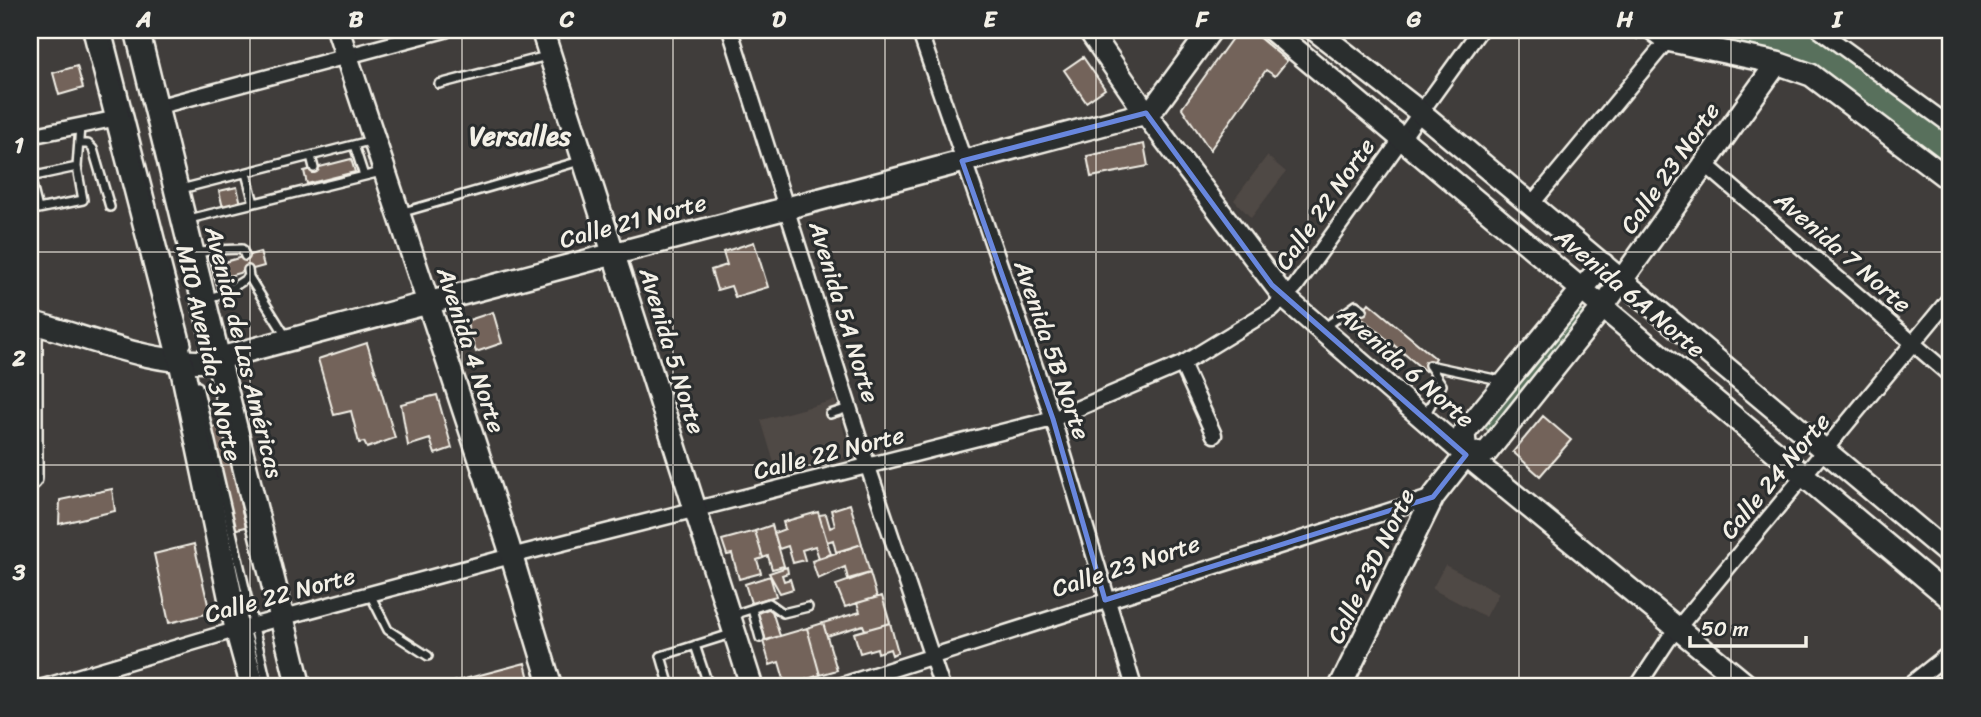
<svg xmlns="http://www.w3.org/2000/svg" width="1981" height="717" viewBox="0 0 1981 717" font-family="Sriracha,sans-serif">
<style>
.built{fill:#4f4844}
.green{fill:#59705c;stroke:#a6b0a2;stroke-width:2}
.building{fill:#73635a;stroke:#f4f1e8;stroke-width:2}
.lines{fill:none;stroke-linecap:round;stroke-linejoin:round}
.lane-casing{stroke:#f4f1e8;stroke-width:12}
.street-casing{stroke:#f4f1e8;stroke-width:19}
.secondary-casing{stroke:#f4f1e8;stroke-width:26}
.primary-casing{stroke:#f4f1e8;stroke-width:28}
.path{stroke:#f4f1e8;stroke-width:2.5;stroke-dasharray:2 5;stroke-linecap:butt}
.lane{stroke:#2a2d2e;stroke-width:7}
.street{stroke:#2a2d2e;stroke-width:14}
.secondary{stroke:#2a2d2e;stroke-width:21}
.primary{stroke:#2a2d2e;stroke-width:23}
.marked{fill:none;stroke:#6887de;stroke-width:5;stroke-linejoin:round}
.grid{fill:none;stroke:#f4f1e8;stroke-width:2;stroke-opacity:0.55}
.labels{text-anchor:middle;stroke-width:6;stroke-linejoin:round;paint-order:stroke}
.street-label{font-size:24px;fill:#f4f1e8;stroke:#2a2d2e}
.neighbourhood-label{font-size:26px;font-weight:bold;fill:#f4f1e8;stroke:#2a2d2e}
.neatline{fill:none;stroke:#f4f1e8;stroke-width:2.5}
.grid-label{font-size:23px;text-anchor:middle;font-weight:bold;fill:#f4f1e8}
</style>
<rect width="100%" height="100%" fill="#403d3b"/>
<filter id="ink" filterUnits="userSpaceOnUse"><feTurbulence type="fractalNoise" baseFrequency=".0143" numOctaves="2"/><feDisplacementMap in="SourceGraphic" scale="14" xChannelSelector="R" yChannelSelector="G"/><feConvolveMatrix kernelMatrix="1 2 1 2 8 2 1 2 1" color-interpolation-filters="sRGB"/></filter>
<g filter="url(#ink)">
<!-- built -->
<path class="built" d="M 1267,156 L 1286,172 L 1251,218 L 1234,200 Z
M 835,400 L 851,456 L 778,476 L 761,420 Z
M 1445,565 L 1499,593 L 1486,617 L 1432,589 Z"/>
<!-- green -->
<path class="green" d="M 1654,30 L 1819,30 L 1951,126 L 1951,181 L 1811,75 Z
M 1576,306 L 1586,313 L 1490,432 L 1482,425 Z"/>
<!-- building -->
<path class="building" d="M 1238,30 L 1250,30 L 1287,61 L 1275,76 L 1266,70 L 1210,150 L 1182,108 Z
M 1083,57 L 1105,89 L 1086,102 L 1064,70 Z
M 77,66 L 83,88 L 59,95 L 53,73 Z
M 1144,144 L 1148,166 L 1091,177 L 1087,156 Z
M 351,159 L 355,172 L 307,184 L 304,171 Z
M 237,187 L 241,204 L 223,208 L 219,191 Z
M 754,242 L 768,287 L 735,297 L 731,286 L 717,290 L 711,270 L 727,265 L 723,252 Z
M 260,252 L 264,266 L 225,277 L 221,263 Z
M 1369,303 L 1435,358 L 1425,371 L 1359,316 Z
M 493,312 L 502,343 L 476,352 L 466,321 Z
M 367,343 L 395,438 L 367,448 L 364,442 L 359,443 L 351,411 L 334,415 L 318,359 Z
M 437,395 L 452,448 L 435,454 L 430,439 L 408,446 L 401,404 Z
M 1543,416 L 1571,440 L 1540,476 L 1513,452 Z
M 222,425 L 246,527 L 232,530 L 208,428 Z
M 112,489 L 115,511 L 59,524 L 60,500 Z
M 850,504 L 862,544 L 836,552 L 833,540 L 827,542 L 819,515 L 826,514 L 830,528 L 835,526 L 831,510 Z
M 818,512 L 831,554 L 819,558 L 815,546 L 802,550 L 805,560 L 793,563 L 788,546 L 779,549 L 774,533 L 785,529 L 783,522 Z
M 772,525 L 784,566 L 772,569 L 768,556 L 763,558 L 755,531 Z
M 755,531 L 763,558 L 757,560 L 761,573 L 739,579 L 732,554 L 727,555 L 722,540 Z
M 194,544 L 210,613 L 169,623 L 154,554 Z
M 862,544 L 870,573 L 848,579 L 845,567 L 818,579 L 812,561 Z
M 787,567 L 788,573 L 782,575 L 784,581 L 790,579 L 793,589 L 780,593 L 769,573 Z
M 870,573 L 877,597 L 845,607 L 836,585 Z
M 770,576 L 776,596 L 751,603 L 745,584 Z
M 882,596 L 890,623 L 865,630 L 863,625 L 827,636 L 823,623 L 860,612 L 857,603 Z
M 771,608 L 780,636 L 766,641 L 757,613 Z
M 823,623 L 837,670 L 820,675 L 807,628 Z
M 890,623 L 898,652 L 892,655 L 890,649 L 878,653 L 877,648 L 860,653 L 854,633 Z
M 807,628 L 820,675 L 786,686 L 779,662 L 770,665 L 763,641 Z
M 525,663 L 531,687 L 442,687 L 442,685 Z"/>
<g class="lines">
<!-- lane casing -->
<g class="lane-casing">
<path id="lane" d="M 107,30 L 187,344
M 439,84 L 547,56
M 79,144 L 88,144 L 93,149 L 110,207
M 354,145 L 364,176
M 311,156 L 314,168
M 77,167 L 30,177 L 38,209 L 83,200 L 77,167 L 80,126
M 246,173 L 254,203
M 181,189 L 373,140
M 400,213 L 580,161
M 189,219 L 381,172
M 212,250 L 224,293
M 195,254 L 212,250 L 242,249 L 245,256
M 249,277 L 287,338
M 206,299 L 224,293 L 249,277 L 248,270
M 1322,329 L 1356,305 L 1363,310
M 1429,365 L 1504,381
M 198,386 L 268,687
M 830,414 L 849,408
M 1425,415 L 1442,385 L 1429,365
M 370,594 L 388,630 L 428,656
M 752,609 L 760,638
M 733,615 L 769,603 L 783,613 L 808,607
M 695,645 L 709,687
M 670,687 L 661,656 L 734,633"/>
</g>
<!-- street casing -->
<g class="street-casing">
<path id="street" d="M 730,30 L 868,467 L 942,687
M 919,30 L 1053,419 L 1134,687
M 1819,30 L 1951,126
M 156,107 L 445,30
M 30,136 L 118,118
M 1705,164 L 1951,376
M 1530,206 L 1676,30
M 1182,364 L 1214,435
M 43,687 L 225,633 L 511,556 L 1053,419 L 1182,364 L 1272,309 L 1295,287 L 1480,30
M 836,687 L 1433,497
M 1637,687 L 1668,640 L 1951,297
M 1907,687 L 1951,652"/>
</g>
<!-- secondary casing -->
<g class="secondary-casing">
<path id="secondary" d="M 338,30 L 508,544 L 551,687
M 542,30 L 752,687
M 1089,30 L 1152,122 L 1285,298 L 1466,455 L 1749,687
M 1272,30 L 1951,599
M 1315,30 L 1420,112 L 1951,556
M 1654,30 L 1667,40 L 1777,63 L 1811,75 L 1951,181
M 30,322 C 85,336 153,366 209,361 L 1146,113 L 1156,105 L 1211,30
M 1466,455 L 1487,452 L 1599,312 L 1777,63
M 1340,687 L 1433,497 L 1466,455 L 1464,433 L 1603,264"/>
</g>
<!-- primary casing -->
<g class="primary-casing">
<path id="primary" d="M 95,30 L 181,362 L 237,629 L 253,687
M 137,30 L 299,687
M 30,332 L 30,478"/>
</g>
<!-- path -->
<path class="path" d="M 1625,30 L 1639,40"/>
<!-- lane -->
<use href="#lane" class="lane"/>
<!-- street -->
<use href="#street" class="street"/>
<!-- secondary -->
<use href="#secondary" class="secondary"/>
<!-- primary -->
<use href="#primary" class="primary"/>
</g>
</g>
<!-- marked area -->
<path class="marked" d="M 1146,113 L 1272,285 L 1466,455 L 1433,497 L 1105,600 L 1053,419 L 962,161 Z"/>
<!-- grid -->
<path class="grid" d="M 250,30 L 250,687M 462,30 L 462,687M 673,30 L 673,687M 885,30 L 885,687M 1096,30 L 1096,687M 1308,30 L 1308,687M 1519,30 L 1519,687M 1731,30 L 1731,687M 30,252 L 1951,252M 30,465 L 1951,465"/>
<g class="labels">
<!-- street labels -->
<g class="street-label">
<text transform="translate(1670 168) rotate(-55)" y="8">Calle 23 Norte</text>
<text transform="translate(1325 204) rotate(-55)" y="8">Calle 22 Norte</text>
<text transform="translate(633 221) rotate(-15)" y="8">Calle 21 Norte</text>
<text transform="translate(1843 252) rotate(41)" y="8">Avenida 7 Norte</text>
<text transform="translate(1630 293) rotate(40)" y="8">Avenida 6A Norte</text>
<text transform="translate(844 312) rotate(73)" y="8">Avenida 5A Norte</text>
<text transform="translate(471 350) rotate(72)" y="8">Avenida 4 Norte</text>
<text transform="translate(1052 350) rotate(71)" y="8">Avenida 5B Norte</text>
<text transform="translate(672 351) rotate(73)" y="8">Avenida 5 Norte</text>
<text transform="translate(244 352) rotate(76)" y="8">Avenida de Las Américas</text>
<text transform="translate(209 353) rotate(77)" y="8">MIO Avenida 3 Norte</text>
<text transform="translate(1406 367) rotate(41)" y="8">Avenida 6 Norte</text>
<text transform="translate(829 453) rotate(-14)" y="8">Calle 22 Norte</text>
<text transform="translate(1775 476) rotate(-50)" y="8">Calle 24 Norte</text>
<text transform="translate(1126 566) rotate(-18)" y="8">Calle 23 Norte</text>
<text transform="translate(1371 566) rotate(-64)" y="8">Calle 23D Norte</text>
<text transform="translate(280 595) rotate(-15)" y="8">Calle 22 Norte</text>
</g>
<!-- neighbourhood labels -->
<g class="neighbourhood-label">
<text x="520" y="145">Versalles</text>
</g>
</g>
<!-- margin -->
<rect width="1981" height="717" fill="none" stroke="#2a2d2e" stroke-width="77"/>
<!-- scale -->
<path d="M1690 636v10h116v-10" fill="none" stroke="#f4f1e8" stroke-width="3.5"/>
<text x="1701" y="636" font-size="21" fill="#f4f1e8" stroke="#2a2d2e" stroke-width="5" paint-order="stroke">50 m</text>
<rect x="38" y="38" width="1904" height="640" class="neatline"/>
<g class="grid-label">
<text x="144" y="27">A</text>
<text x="356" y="27">B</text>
<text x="567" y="27">C</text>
<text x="779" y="27">D</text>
<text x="990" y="27">E</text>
<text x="1202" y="27">F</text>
<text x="1414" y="27">G</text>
<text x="1625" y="27">H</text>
<text x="1837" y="27">I</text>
<text x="19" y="153">1</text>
<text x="19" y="366">2</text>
<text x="19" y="580">3</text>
</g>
</svg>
